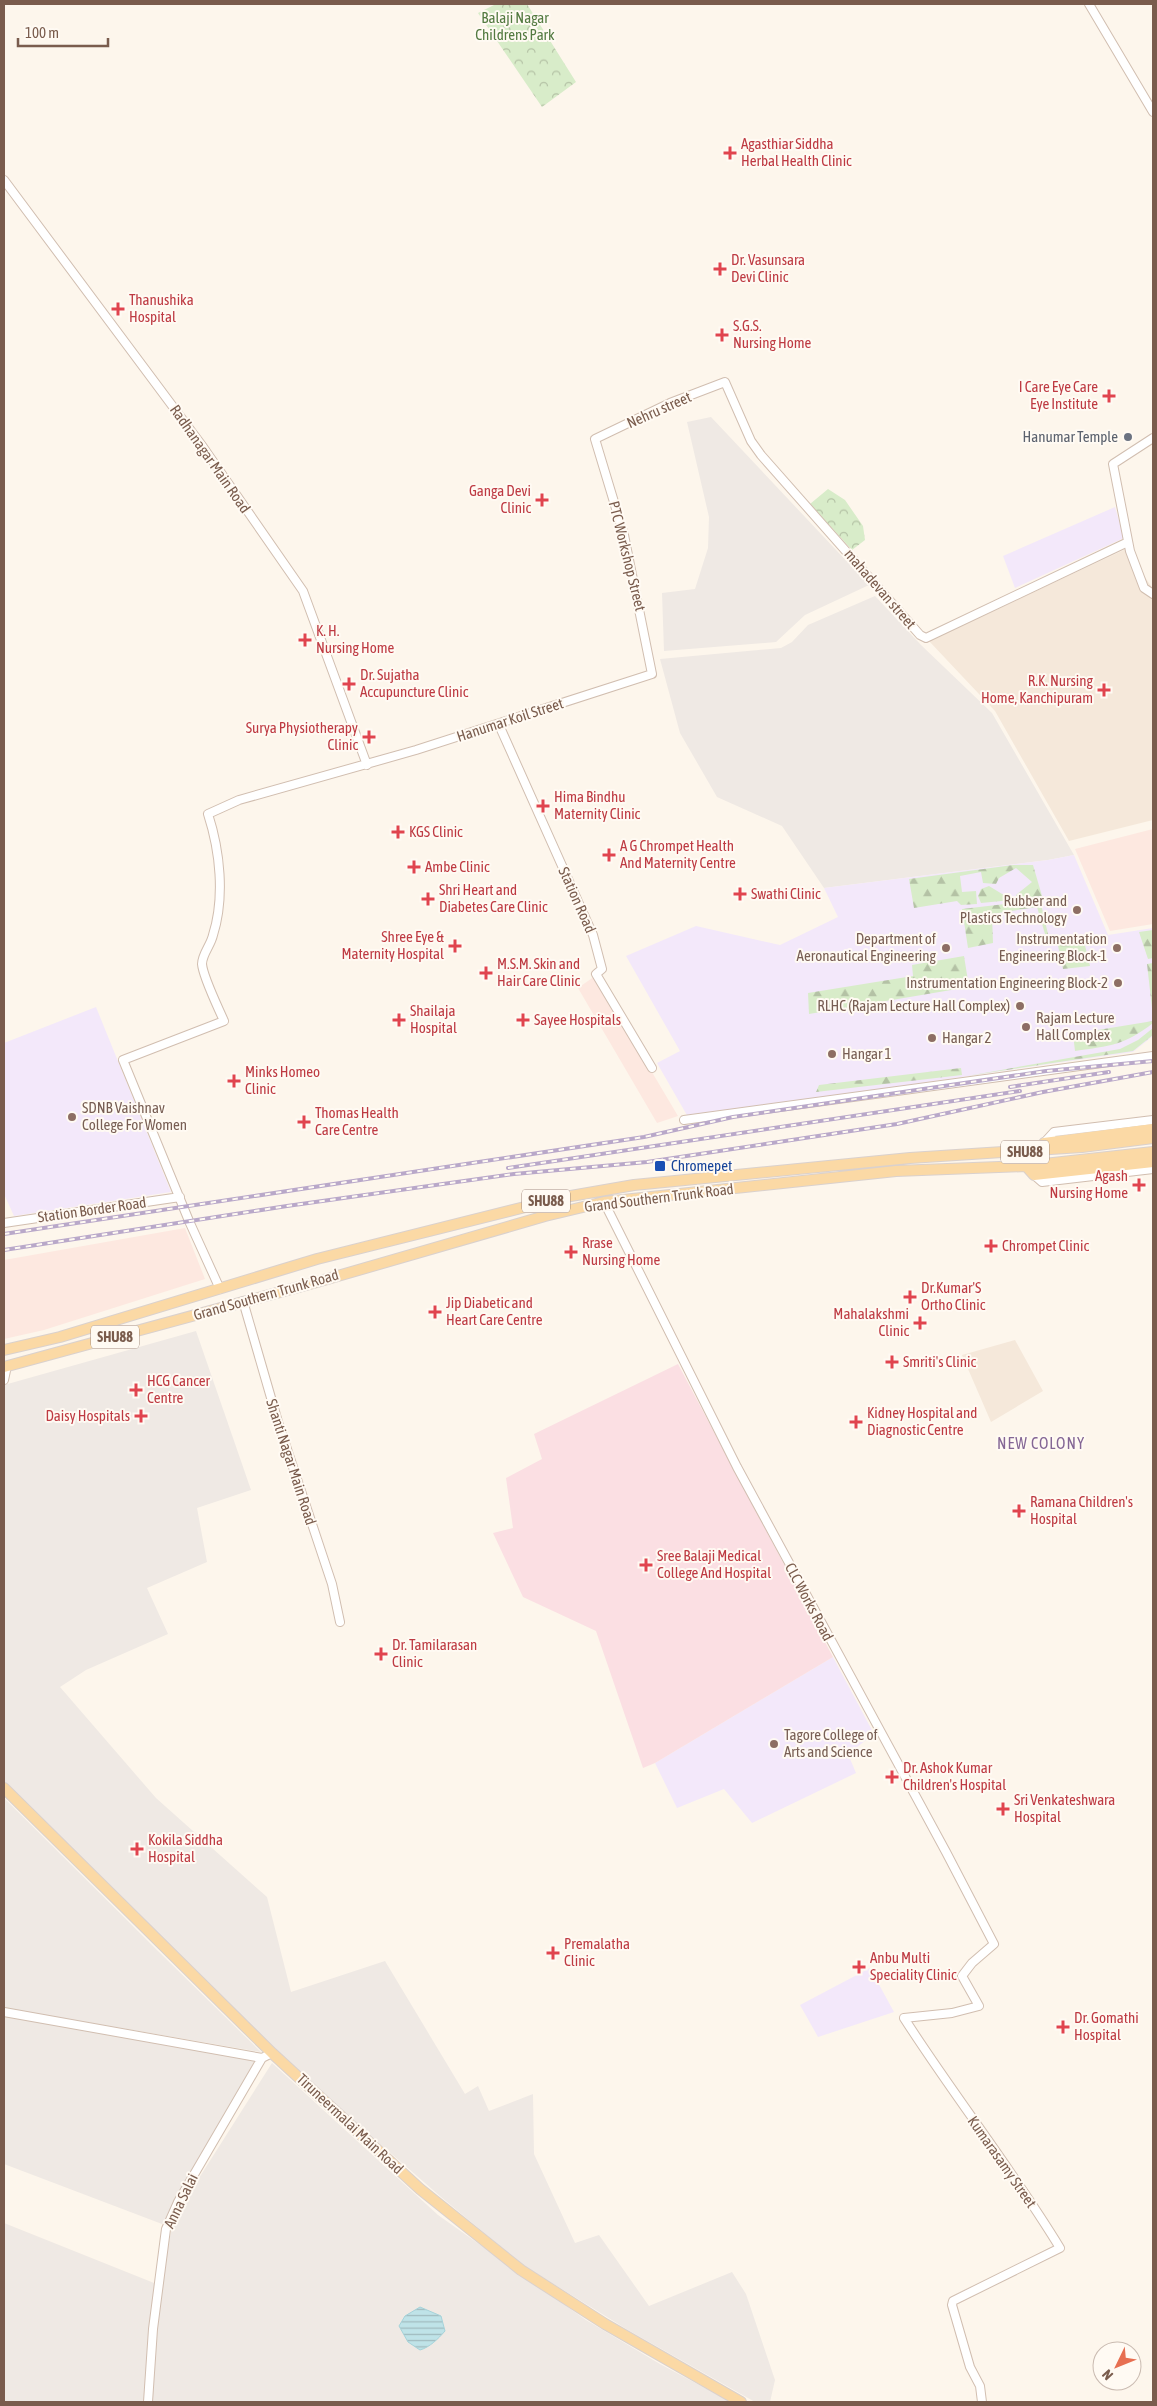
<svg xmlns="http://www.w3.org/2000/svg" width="1157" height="2406" viewBox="0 0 1157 2406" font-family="'Asap Condensed',sans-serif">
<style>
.residential{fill:#f5e8da}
.commercial{fill:#fde8e0}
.industrial{fill:#efe9e4}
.education{fill:#f3e8fa}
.medical{fill:#fbdfe3}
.forest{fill:url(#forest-firs)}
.park{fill:url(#park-crowns)}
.water{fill:url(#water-rules);stroke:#a5d3da}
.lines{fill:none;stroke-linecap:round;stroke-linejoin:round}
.minor-casing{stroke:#d1beb0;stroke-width:10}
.major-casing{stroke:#dad1cd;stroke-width:12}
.minor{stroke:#fff;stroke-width:8}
.major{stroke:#fbd9a5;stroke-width:10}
.rail-casing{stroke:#b9a8c9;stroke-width:4}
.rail{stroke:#fffaf3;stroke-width:2;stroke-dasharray:5.5;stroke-linecap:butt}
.health-dot{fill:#e0444e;stroke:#fffaf3;stroke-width:2}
.worship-dot{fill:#6b7280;stroke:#fffaf3;stroke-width:2}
.education-dot{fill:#8d6e63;stroke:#fffaf3;stroke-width:2}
.transit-dot{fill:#1a4fb4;stroke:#fffaf3;stroke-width:2}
.labels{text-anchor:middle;stroke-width:4;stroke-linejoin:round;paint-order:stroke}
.shield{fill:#fffaf3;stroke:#a28b7f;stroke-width:1}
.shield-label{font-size:14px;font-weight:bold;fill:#7a5c4d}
.park-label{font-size:15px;fill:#537a41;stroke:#fffaf3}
.health-label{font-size:15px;fill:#be3a42;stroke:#fffaf3;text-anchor:start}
.street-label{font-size:15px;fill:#7a5c4d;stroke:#fffaf3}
.worship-label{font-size:15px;fill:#5b616d;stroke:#fffaf3;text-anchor:end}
.education-label{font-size:15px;fill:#785e54;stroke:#fffaf3;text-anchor:end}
.transit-label{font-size:15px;fill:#164399;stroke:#fffaf3;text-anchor:start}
.neighbourhood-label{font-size:16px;letter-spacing:1px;fill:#846695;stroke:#fffaf3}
</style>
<defs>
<pattern id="forest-firs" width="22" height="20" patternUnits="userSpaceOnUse" patternTransform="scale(1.25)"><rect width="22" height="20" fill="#d8ecc9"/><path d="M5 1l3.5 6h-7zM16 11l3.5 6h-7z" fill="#b4c2a5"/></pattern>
<pattern id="park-crowns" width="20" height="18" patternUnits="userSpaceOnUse" patternTransform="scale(1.25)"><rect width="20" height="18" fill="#d8ecc9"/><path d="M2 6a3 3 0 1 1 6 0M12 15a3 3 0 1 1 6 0" fill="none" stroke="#b4c2a5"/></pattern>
<pattern id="water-rules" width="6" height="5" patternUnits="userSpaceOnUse" patternTransform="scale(1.25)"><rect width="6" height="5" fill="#bfe3e8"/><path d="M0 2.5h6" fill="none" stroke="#a0bbbe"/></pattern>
</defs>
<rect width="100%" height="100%" fill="#fdf6ec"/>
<!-- residential -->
<path class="residential" d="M 1126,549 L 1153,589 L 1153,820 L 1069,841 L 995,711 L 929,641 Z
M 1015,1340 L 1043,1391 L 991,1422 L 962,1355 Z"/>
<!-- commercial -->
<path class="commercial" d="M 1153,829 L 1153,924 L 1110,931 L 1075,849 Z
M 595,976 L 678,1116 L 657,1123 L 578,988 Z
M 185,1228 L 205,1279 L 44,1330 L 4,1339 L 4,1260 Z"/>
<!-- industrial -->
<path class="industrial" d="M 711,417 L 869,585 L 805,615 L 776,642 L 664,651 L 662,593 L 695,589 L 708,548 L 709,517 L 687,422 Z
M 875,596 L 921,645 L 992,713 L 1074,855 L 1048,860 L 824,888 L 782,826 L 717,797 L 680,733 L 660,659 L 781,648 L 792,642 L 808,625 Z
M 196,1331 L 251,1490 L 197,1508 L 207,1562 L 147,1588 L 168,1634 L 86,1670 L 60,1687 L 156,1798 L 267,1897 L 291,1992 L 385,1961 L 465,2094 L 478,2086 L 489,2111 L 533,2094 L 534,2154 L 575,2243 L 599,2235 L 649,2306 L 732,2272 L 746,2294 L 775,2380 L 770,2402 L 755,2402 L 628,2330 L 523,2265 L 441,2197 L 267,2045 L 4,1783 L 4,1385 Z
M 4,1798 L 158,1951 L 261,2052 L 4,2008 Z
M 4,2016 L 256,2061 L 162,2224 L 4,2164 Z
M 272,2063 L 438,2215 L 586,2320 L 660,2364 L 731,2402 L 4,2402 L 4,2223 L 159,2285 L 172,2228 L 180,2208 Z"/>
<!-- education -->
<path class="education" d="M 1115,507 L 1124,538 L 1015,588 L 1003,556 Z
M 1074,855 L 1108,935 L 1153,928 L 1153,1036 L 1133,1052 L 688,1117 L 657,1063 L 680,1051 L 626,956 L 696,926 L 780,945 L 838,917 L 824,888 L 1048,860 Z
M 96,1007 L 171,1192 L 14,1216 L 4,1194 L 4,1043 Z
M 833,1657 L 874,1734 L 848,1754 L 856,1773 L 752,1823 L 724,1789 L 677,1808 L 655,1763 Z
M 870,1968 L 894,2012 L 818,2037 L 800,2005 Z"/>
<!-- medical -->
<path class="medical" d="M 678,1364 L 833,1657 L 655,1763 L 643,1768 L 596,1631 L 523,1597 L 493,1533 L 513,1528 L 506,1478 L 542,1459 L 534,1434 Z"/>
<!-- forest -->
<path class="forest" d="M 1013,865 L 1033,865 L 1042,896 L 1018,899 L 1016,895 L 1032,882 L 1016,868 L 999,878 L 996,884 L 983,883 L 981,872 L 960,876 L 962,892 L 976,891 L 977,904 L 961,905 L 957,901 L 914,908 L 909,879 Z
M 989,886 L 1012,900 L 981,903 L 978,896 L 981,889 Z
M 1040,900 L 1048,934 L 1045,934 L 1037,907 L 992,914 L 993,943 L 968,948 L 962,909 Z
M 1153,930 L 1153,958 L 1148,959 L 1139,932 Z
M 1083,937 L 1090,966 L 1063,969 L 1057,941 Z
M 964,956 L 969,987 L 809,1014 L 808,993 L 913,976 L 912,965 Z
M 1153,963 L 1153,1017 L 1147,964 Z
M 1153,1021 L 1153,1023 C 1125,1045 1110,1046 1075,1051 L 1073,1034 Z
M 1153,1028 L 1153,1035 L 1133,1051 L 967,1076 L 1120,1049 L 1138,1040 Z
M 961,1068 L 962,1075 L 816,1092 L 819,1085 Z"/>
<!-- park -->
<path class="park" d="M 496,4 L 527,4 L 576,82 L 542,107 L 478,13 Z
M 828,489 L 845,500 L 863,526 L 865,540 L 852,550 L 810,504 Z"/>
<!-- water -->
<path class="water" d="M 420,2307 L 441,2316 L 445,2331 C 438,2339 430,2347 420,2350 L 408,2342 L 399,2326 L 405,2316 Z"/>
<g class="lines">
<!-- minor casing -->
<g class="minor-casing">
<path id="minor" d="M 1089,4 L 1153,112
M 4,180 L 203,447 L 303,591 L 367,765
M 1153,438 L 1113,464 L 1130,551 L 1144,588 L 1153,594
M 499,725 L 593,935 L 602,969 L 596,974 L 652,1068
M 684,1120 L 1153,1056
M 1044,1143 L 1054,1132 L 1153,1120
M 1034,1175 L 1042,1182 L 1153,1169
M 604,1202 L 737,1467 L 946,1852 L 994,1944 L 972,1963 L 962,1976 L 979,2006 L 952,2013 L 904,2018 C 954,2096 1012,2169 1060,2248 L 953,2301 L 952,2305 L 970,2367 L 980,2386 L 982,2402
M 4,1223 L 180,1197
M 220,1289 L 189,1221 L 123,1060 L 224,1021 C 218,1007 203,977 202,964 C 202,954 211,945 213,935 C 225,897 220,851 208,814 L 239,800 L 416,750 L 652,674 L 624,535 L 595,439 L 670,403 L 725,382 L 751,441 L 761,455 L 920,635 L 926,638 L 1128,542
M 243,1301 L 278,1422 L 332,1584 L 340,1622
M 4,1380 L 7,1366
M 4,2012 L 262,2058
M 148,2402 L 153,2329 L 166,2229 L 178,2202 L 262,2058 L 272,2053"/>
</g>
<!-- major casing -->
<g class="major-casing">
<path id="major" d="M 1038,1151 L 1044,1143 L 1153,1129
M 1026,1166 L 1034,1175 L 1153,1162
M 4,1350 L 60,1337 L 317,1259 L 565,1197 L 634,1185 L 910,1158 L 1082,1147 L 1153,1138
M 4,1367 L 317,1282 L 545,1216 L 604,1202 L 896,1171 L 1026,1166 L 1153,1152
M 4,1788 L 272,2053 L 420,2189 L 521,2270 L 605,2324 L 741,2402"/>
</g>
<!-- minor -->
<use href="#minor" class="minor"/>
<!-- major -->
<use href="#major" class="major"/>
<!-- rail casing -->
<g class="rail-casing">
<path id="rail" d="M 1010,1087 L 1109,1072
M 508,1168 L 1020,1091
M 4,1234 L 644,1137 L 733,1117 L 1046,1071 L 1153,1061
M 4,1250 L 287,1206 L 514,1174 L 647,1162 L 897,1124 L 1043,1092 L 1153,1072"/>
</g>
<!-- rail -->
<use href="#rail" class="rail"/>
</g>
<!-- markers -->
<g class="health-dot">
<path d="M727.5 145.5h5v5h5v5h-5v5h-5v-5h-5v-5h5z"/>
<path d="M717.5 261.5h5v5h5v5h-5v5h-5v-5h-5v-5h5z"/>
<path d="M115.5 301.5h5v5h5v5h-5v5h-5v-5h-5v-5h5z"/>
<path d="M719.5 327.5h5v5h5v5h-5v5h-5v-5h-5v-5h5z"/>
<path d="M1106.5 388.5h5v5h5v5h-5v5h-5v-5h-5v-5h5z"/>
<path d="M539.5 492.5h5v5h5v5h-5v5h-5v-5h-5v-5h5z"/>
<path d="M302.5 632.5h5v5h5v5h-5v5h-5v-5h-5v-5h5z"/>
<path d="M346.5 676.5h5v5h5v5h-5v5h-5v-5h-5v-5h5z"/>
<path d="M1101.5 682.5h5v5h5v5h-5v5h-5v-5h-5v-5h5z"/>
<path d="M366.5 729.5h5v5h5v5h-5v5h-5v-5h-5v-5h5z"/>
<path d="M540.5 798.5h5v5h5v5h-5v5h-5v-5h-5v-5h5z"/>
<path d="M395.5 824.5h5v5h5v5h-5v5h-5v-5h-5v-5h5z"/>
<path d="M606.5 847.5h5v5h5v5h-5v5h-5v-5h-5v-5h5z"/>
<path d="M411.5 859.5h5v5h5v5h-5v5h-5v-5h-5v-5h5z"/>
<path d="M737.5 886.5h5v5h5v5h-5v5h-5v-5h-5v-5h5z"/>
<path d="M425.5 891.5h5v5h5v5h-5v5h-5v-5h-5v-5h5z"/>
<path d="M452.5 938.5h5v5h5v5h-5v5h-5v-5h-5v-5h5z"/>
<path d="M483.5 965.5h5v5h5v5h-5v5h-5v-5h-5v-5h5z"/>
<path d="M396.5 1012.5h5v5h5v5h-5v5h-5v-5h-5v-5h5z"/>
<path d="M520.5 1012.5h5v5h5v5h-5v5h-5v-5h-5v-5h5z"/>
<path d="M231.5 1073.5h5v5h5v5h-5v5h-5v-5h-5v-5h5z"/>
<path d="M301.5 1114.5h5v5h5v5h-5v5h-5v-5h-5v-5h5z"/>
<path d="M1136.5 1177.5h5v5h5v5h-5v5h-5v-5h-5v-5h5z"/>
<path d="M988.5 1238.5h5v5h5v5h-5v5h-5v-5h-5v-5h5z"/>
<path d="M568.5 1244.5h5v5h5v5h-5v5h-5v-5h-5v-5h5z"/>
<path d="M907.5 1289.5h5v5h5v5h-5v5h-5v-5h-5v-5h5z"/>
<path d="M432.5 1304.5h5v5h5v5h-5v5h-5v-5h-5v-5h5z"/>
<path d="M917.5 1315.5h5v5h5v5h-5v5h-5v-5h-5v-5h5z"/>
<path d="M889.5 1354.5h5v5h5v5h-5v5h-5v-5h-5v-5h5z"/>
<path d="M133.5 1382.5h5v5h5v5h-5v5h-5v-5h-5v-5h5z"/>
<path d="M138.5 1408.5h5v5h5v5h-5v5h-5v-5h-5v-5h5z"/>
<path d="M853.5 1414.5h5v5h5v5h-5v5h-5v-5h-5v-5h5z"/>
<path d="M1016.5 1503.5h5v5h5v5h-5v5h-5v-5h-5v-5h5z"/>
<path d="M643.5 1557.5h5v5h5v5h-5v5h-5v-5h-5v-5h5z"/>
<path d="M378.5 1646.5h5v5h5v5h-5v5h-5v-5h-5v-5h5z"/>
<path d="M889.5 1769.5h5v5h5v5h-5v5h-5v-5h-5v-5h5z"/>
<path d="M1000.5 1801.5h5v5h5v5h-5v5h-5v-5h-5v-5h5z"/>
<path d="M134.5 1841.5h5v5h5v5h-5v5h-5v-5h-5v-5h5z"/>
<path d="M550.5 1945.5h5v5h5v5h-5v5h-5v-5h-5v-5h5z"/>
<path d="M856.5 1959.5h5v5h5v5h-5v5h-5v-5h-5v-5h5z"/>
<path d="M1060.5 2019.5h5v5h5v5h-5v5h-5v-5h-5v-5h5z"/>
</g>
<circle class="worship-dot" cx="1128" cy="437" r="5"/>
<g class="education-dot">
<circle cx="1077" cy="910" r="5"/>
<circle cx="946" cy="948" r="5"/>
<circle cx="1117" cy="948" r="5"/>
<circle cx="1118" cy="983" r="5"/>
<circle cx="1020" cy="1006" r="5"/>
<circle cx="1026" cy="1027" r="5"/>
<circle cx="932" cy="1038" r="5"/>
<circle cx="832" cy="1054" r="5"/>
<circle cx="72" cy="1117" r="5"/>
<circle cx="774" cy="1744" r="5"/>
</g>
<rect class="transit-dot" x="654" y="1160" width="12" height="12" rx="2.5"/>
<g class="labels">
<!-- shield labels -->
<g class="shield">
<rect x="1001" y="1140.5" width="48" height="23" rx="4"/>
<rect x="522" y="1189.5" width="48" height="23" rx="4"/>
<rect x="91" y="1325.5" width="48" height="23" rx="4"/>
</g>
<g class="shield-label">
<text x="1025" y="1157">SHU88</text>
<text x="546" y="1206">SHU88</text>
<text x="115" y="1342">SHU88</text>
</g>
<!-- park labels -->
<g class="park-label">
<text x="515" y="23">Balaji Nagar<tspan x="515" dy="17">Childrens Park</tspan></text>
</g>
<!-- health labels -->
<g class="health-label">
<text x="741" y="149">Agasthiar Siddha<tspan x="741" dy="17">Herbal Health Clinic</tspan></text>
<text x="731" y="265">Dr. Vasunsara<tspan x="731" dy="17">Devi Clinic</tspan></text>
<text x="129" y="305">Thanushika<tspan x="129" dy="17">Hospital</tspan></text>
<text x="733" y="331">S.G.S.<tspan x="733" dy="17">Nursing Home</tspan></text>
<text x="1098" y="392" text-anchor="end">I Care Eye Care<tspan x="1098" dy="17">Eye Institute</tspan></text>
<text x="531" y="496" text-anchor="end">Ganga Devi<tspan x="531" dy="17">Clinic</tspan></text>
<text x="316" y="636">K. H.<tspan x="316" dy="17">Nursing Home</tspan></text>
<text x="360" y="680">Dr. Sujatha<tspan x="360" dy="17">Accupuncture Clinic</tspan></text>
<text x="1093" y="686" text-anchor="end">R.K. Nursing<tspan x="1093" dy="17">Home, Kanchipuram</tspan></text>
<text x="358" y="733" text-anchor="end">Surya Physiotherapy<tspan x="358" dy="17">Clinic</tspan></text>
<text x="554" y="802">Hima Bindhu<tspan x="554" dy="17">Maternity Clinic</tspan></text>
<text x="409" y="837">KGS Clinic</text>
<text x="620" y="851">A G Chrompet Health<tspan x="620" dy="17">And Maternity Centre</tspan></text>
<text x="425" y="872">Ambe Clinic</text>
<text x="439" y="895">Shri Heart and<tspan x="439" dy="17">Diabetes Care Clinic</tspan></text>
<text x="751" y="899">Swathi Clinic</text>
<text x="444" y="942" text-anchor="end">Shree Eye &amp;<tspan x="444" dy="17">Maternity Hospital</tspan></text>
<text x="497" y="969">M.S.M. Skin and<tspan x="497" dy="17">Hair Care Clinic</tspan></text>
<text x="410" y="1016">Shailaja<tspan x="410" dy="17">Hospital</tspan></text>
<text x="534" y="1025">Sayee Hospitals</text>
<text x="245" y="1077">Minks Homeo<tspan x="245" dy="17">Clinic</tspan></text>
<text x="315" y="1118">Thomas Health<tspan x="315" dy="17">Care Centre</tspan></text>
<text x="1128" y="1181" text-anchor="end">Agash<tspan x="1128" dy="17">Nursing Home</tspan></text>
<text x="582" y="1248">Rrase<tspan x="582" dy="17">Nursing Home</tspan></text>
<text x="1002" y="1251">Chrompet Clinic</text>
<text x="921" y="1293">Dr.Kumar'S<tspan x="921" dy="17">Ortho Clinic</tspan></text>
<text x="446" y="1308">Jip Diabetic and<tspan x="446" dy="17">Heart Care Centre</tspan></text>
<text x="909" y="1319" text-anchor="end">Mahalakshmi<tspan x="909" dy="17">Clinic</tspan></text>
<text x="903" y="1367">Smriti's Clinic</text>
<text x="147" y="1386">HCG Cancer<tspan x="147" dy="17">Centre</tspan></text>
<text x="867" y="1418">Kidney Hospital and<tspan x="867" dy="17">Diagnostic Centre</tspan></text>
<text x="130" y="1421" text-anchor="end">Daisy Hospitals</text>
<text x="1030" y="1507">Ramana Children's<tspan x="1030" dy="17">Hospital</tspan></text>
<text x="657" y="1561">Sree Balaji Medical<tspan x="657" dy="17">College And Hospital</tspan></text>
<text x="392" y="1650">Dr. Tamilarasan<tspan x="392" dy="17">Clinic</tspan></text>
<text x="903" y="1773">Dr. Ashok Kumar<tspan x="903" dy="17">Children's Hospital</tspan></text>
<text x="1014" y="1805">Sri Venkateshwara<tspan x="1014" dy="17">Hospital</tspan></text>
<text x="148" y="1845">Kokila Siddha<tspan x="148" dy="17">Hospital</tspan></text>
<text x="564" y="1949">Premalatha<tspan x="564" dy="17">Clinic</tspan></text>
<text x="870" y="1963">Anbu Multi<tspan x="870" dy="17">Speciality Clinic</tspan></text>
<text x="1074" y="2023">Dr. Gomathi<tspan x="1074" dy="17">Hospital</tspan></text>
</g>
<!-- street labels -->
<g class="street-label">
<text transform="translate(659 410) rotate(-24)" y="5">Nehru street</text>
<text transform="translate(210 459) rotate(55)" y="5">Radhanagar Main Road</text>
<text transform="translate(627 556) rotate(76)" y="5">PTC Workshop Street</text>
<text transform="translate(880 589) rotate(49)" y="5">mahadevan street</text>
<text transform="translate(510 720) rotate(-18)" y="5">Hanumar Koil Street</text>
<text transform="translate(577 900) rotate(66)" y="5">Station Road</text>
<text transform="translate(659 1198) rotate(-7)" y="5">Grand Southern Trunk Road</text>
<text transform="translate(92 1210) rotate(-8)" y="5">Station Border Road</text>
<text transform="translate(266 1295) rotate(-16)" y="5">Grand Southern Trunk Road</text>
<text transform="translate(291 1462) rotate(72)" y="5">Shanti Nagar Main Road</text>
<text transform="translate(809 1602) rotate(62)" y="5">CLC Works Road</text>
<text transform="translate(350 2124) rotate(43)" y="5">Tiruneermalai Main Road</text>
<text transform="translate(1002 2162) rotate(55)" y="5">Kumarasamy Street</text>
<text transform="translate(181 2201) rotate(-64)" y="5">Anna Salai</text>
</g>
<!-- worship labels -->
<g class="worship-label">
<text x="1118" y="442">Hanumar Temple</text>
</g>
<!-- education labels -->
<g class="education-label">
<text x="1067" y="906">Rubber and<tspan x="1067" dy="17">Plastics Technology</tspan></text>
<text x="936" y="944">Department of<tspan x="936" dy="17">Aeronautical Engineering</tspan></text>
<text x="1107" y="944">Instrumentation<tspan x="1107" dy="17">Engineering Block-1</tspan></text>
<text x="1108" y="988">Instrumentation Engineering Block-2</text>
<text x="1010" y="1011">RLHC (Rajam Lecture Hall Complex)</text>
<text x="1036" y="1023" text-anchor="start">Rajam Lecture<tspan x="1036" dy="17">Hall Complex</tspan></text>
<text x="942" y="1043" text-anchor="start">Hangar 2</text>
<text x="842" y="1059" text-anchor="start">Hangar 1</text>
<text x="82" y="1113" text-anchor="start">SDNB Vaishnav<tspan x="82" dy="17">College For Women</tspan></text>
<text x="784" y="1740" text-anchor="start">Tagore College of<tspan x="784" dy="17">Arts and Science</tspan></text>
</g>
<!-- transit labels -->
<g class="transit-label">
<text x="671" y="1171">Chromepet</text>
</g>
<!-- neighbourhood labels -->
<g class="neighbourhood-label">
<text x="1041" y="1449">NEW COLONY</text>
</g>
</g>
<!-- border -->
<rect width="1157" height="2406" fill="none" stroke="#7a5c4d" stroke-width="10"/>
<!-- north arrow -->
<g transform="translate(1117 2366) rotate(227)"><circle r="24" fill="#fffaf3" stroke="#cabbb1"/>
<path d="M0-4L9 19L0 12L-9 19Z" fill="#e76f51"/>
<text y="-8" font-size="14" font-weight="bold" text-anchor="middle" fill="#7a5c4d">N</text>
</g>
<!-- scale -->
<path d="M18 38v8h90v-8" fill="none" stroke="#7a5c4d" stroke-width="2.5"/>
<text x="25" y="38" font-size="15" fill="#7a5c4d" stroke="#fffaf3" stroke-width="4" paint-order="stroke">100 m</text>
</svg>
